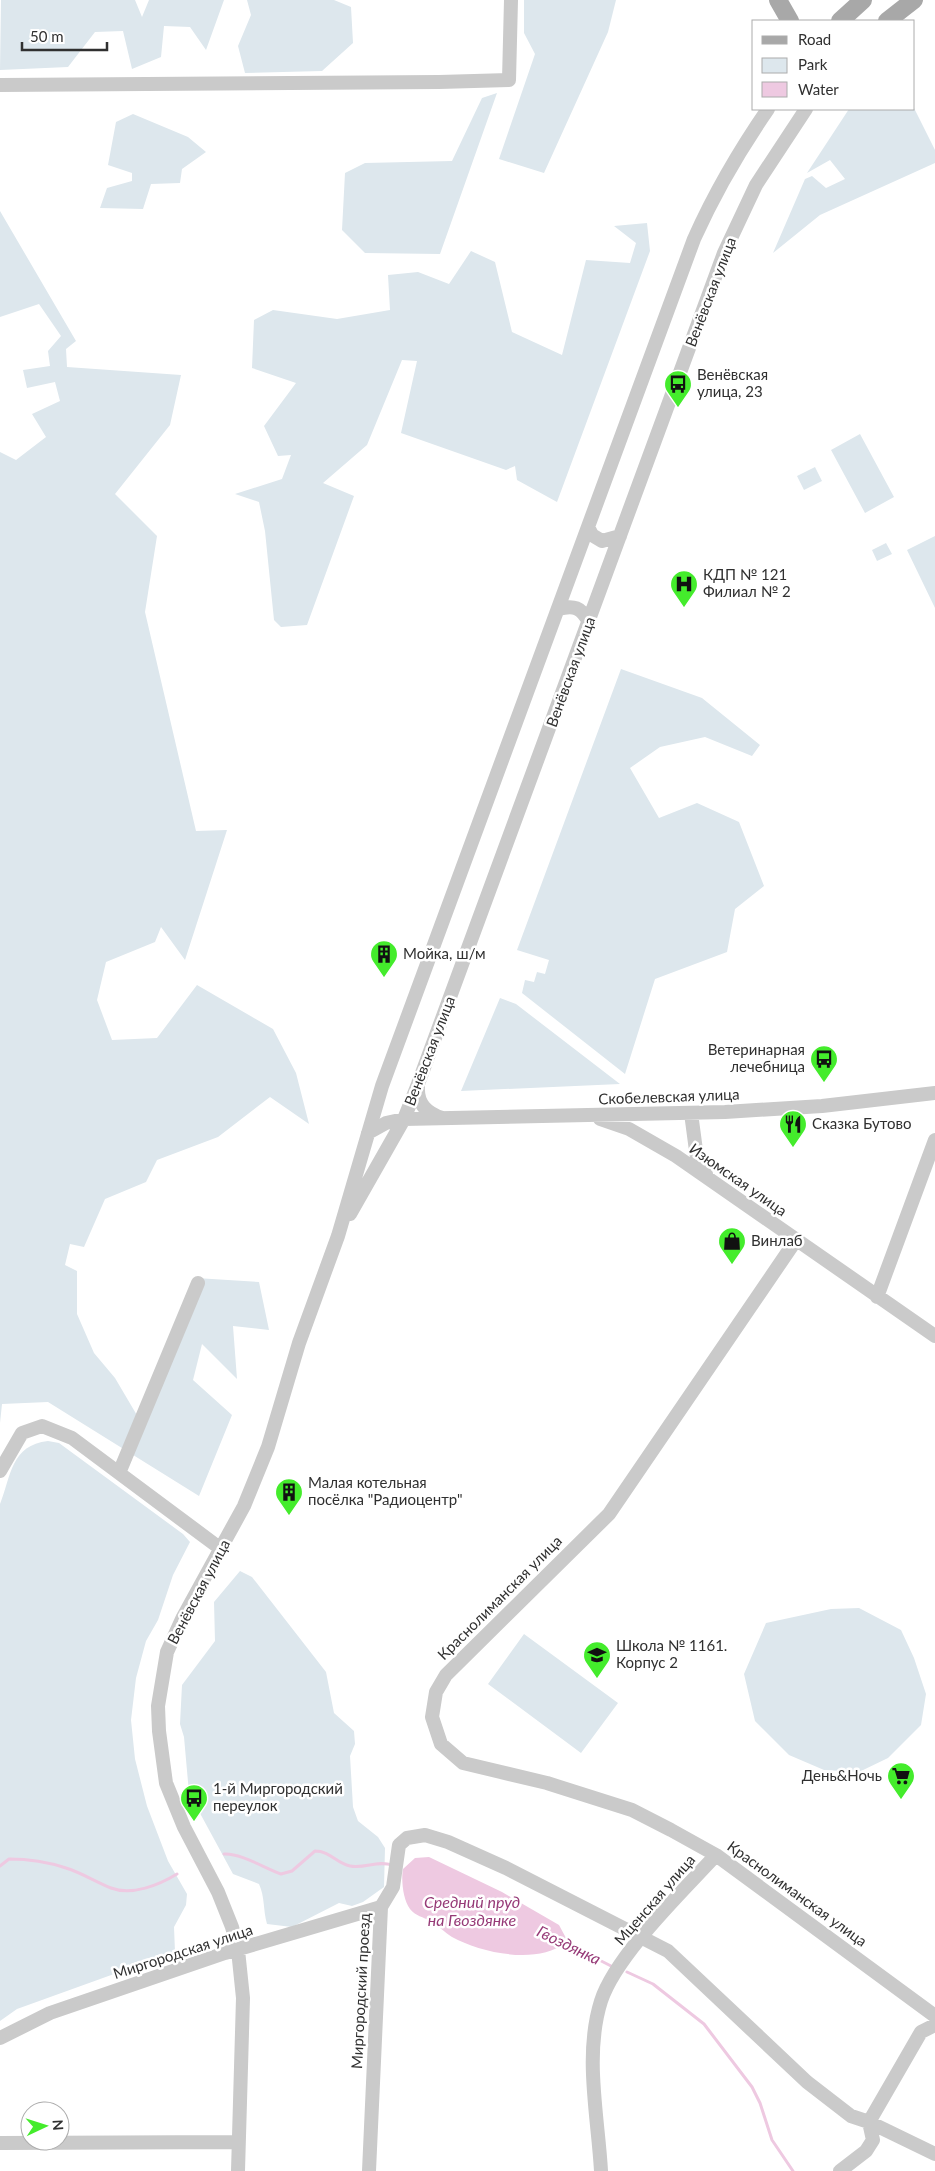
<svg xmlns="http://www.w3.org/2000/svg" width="935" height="2171" viewBox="0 0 935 2171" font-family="Lato,sans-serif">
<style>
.green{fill:#dde7ed}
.water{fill:#eec9e1}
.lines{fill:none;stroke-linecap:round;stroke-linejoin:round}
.stream{stroke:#eec9e1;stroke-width:3}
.minor{stroke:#cacaca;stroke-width:14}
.major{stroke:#a8a8a8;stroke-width:18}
.labels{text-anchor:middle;stroke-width:5;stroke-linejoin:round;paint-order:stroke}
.street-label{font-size:15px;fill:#303030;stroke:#fff}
.poi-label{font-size:15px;fill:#303030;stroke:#fff;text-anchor:start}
.water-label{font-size:16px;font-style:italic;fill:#963a77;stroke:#fff}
</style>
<rect width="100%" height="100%" fill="#fff"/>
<!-- green -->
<path class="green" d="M 1,0 L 135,0 L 142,17 L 149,0 L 224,0 L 206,50 L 190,27 L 164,26 L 161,57 L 132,69 L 123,31 L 95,32 L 68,67 L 0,70 Z
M 247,0 L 334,0 L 351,7 L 353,43 L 322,71 L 245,73 L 238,46 L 251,15 Z
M 524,0 L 616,0 L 608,32 L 544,173 L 499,159 L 535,54 L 524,33 Z
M 497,93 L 440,254 L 365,253 L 342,230 L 345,173 L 365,163 L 452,161 L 482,98 Z
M 914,108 L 935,150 L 935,163 L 820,215 L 773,253 L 805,179 L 812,176 L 826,188 L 845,179 L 830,160 L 807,173 L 849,109 Z
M 133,114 L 188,137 L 206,152 L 182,169 L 180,183 L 151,184 L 143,209 L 100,208 L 107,188 L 132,181 L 132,173 L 108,165 L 116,122 Z
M 0,211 L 76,341 L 66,349 L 67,367 L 181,375 L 170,425 L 115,494 L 157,536 L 145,612 L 196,831 L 227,830 L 185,960 L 161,927 L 155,942 L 106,962 L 97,1000 L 112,1040 L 157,1038 L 197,985 L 273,1029 L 296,1073 L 309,1124 L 270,1097 L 218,1137 L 157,1160 L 146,1182 L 105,1199 L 84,1247 L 70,1244 L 65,1265 L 77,1271 L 77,1314 L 94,1353 L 115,1378 L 138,1417 L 196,1278 L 259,1282 L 269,1330 L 233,1326 L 237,1379 L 202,1344 L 193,1380 L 232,1415 L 199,1496 L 48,1402 L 2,1404 L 0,1423 L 0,452 L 16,460 L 46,437 L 32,414 L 60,401 L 55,382 L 27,388 L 23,370 L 50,366 L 48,351 L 61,336 L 39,304 L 0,317 Z
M 647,223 L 650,251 L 557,502 L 517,480 L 515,466 L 506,470 L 401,433 L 417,361 L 402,360 L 367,445 L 323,483 L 354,496 L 307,625 L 281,627 L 274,620 L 265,531 L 259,502 L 235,494 L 282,479 L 291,455 L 278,456 L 264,426 L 296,383 L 252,368 L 254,320 L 273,310 L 337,319 L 390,310 L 388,275 L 418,272 L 449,284 L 471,251 L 495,262 L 512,332 L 562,355 L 586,260 L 630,263 L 636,243 L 614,226 Z
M 860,434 L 894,497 L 865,513 L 831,450 Z
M 815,467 L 822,481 L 804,490 L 797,476 Z
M 935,536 L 935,608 L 907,550 Z
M 886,543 L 892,554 L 877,561 L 872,550 Z
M 621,669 L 702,698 L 760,745 L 752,756 L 705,737 L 660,747 L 630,768 L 659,818 L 697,803 L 739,822 L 764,886 L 735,909 L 727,952 L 655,979 L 625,1074 L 522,993 L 525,980 L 534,982 L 537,972 L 545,974 L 549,960 L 517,950 Z
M 500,998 L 516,1004 L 620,1084 L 461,1091 Z
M 48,1441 L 59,1443 L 183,1534 L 190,1542 L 173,1575 L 158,1620 L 146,1641 L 136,1678 L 131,1720 L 135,1759 L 147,1806 L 168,1861 L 187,1894 L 186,1905 L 174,1927 L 175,1952 L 17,2009 L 0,2021 L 0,1504 C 11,1476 11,1445 48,1441 Z
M 240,1571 L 252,1577 L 326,1672 L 334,1713 L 354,1731 L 355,1744 L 350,1756 L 353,1807 L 358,1821 L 378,1837 L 385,1848 L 384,1887 L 363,1902 L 352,1906 L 339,1903 L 292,1927 L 267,1924 C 263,1910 265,1897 259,1884 L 233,1874 L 189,1793 L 184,1737 L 180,1724 L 182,1685 L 215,1641 L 214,1602 Z
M 859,1608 L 901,1630 L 914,1658 L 926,1694 L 921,1725 L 888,1758 L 859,1772 L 824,1770 L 789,1755 L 755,1721 L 744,1674 L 766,1623 L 831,1609 Z
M 524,1634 L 618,1703 L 581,1753 L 488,1684 Z"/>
<!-- water -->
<path class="water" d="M 429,1857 L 502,1892 L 559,1925 L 566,1938 L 565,1943 C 537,1965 481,1953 452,1937 C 444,1932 438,1925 430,1921 C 424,1917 415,1916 410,1909 C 403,1900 401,1880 403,1869 L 415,1858 Z"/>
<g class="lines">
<!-- stream -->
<path class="stream" d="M 224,1854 C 241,1853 264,1868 281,1874 L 292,1871 L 315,1851 C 330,1851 336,1863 350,1866 C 365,1869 377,1860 392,1865
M 0,1866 L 9,1859 C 28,1859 48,1862 66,1868 C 82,1873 96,1882 111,1888 C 132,1896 159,1885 177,1874
M 562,1941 L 613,1967
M 627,1972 L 653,1984 L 704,2024 L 752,2087 L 760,2103 L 772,2140 L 793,2171"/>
<!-- minor -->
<path class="minor" d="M 0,85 L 439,82 L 509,80 L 511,0
M 588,527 L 592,535 L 602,541 L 620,536
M 558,609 C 574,605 581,607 589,622
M 418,1087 C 417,1104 427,1113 442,1118
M 691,1113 L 697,1158 L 706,1174
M 600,1119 L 629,1129 L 676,1156 L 935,1336
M 368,1133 L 386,1123 L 404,1119 L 725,1112 L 822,1106 L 935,1093
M 350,1214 L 404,1119 L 418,1084 L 724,253 L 756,185 L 806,109
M 796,1240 L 609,1514 L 446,1675 L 436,1692 L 432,1717 L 441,1744 L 463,1763 L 547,1783 L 632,1810 L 671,1830 L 716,1855 L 935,2016
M 877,1297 L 935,1140
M 0,1471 L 22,1433 L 42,1426 L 72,1438 L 221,1549
M 119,1473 L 198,1283
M 0,2038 L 50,2013 L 225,1953 L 381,1907
M 0,2143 L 238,2142
M 238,2171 L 243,1998 L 238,1950 L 232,1927 L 218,1892 L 184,1827 L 166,1783 L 159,1731 L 158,1706 L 167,1652 L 183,1617 L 244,1506 L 268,1447 L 299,1343 L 338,1236 L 382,1086 L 694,239 C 715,192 739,151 768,109
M 369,2171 L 381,1907 L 393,1887 L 399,1845 L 407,1838 L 425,1835 L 448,1842 L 506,1868 L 668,1951 L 807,2082 L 851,2116 L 869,2122 L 935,2154
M 601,2171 C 598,2116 584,2055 601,2001 C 616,1955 683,1891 716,1855
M 840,2171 L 866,2151 L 873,2140 L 869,2122 L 921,2032 L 935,2025"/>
<!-- major -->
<path class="major" d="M 778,0 L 790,21
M 840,21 L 863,0
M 887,21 L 914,0"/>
</g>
<!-- icons -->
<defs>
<g id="bus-pin" transform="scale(1.4375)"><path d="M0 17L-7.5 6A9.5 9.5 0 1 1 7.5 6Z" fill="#44ec2c" stroke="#fff"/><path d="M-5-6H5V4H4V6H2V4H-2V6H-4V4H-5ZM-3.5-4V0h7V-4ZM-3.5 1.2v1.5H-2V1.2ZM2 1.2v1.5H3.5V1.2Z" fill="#111"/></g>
<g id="hospital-pin" transform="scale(1.4375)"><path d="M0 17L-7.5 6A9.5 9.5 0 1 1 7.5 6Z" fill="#44ec2c" stroke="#fff"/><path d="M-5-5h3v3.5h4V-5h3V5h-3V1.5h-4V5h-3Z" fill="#111"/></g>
<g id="building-pin" transform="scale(1.4375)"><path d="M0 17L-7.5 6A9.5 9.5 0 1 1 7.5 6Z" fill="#44ec2c" stroke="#fff"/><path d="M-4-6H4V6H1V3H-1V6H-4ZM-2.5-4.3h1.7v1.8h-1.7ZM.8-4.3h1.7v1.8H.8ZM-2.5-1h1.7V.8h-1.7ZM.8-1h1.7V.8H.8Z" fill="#111"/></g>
<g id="restaurant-pin" transform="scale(1.4375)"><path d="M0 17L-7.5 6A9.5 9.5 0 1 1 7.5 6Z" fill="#44ec2c" stroke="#fff"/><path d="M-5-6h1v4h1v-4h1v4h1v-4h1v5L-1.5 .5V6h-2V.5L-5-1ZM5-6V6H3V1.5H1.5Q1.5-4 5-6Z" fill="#111"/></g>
<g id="shop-pin" transform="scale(1.4375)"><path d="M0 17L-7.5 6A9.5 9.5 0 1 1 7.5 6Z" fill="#44ec2c" stroke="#fff"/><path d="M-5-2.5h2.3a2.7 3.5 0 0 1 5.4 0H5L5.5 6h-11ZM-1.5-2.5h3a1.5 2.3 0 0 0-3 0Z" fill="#111"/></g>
<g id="school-pin" transform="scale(1.4375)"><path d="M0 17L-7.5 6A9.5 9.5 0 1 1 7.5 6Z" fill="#44ec2c" stroke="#fff"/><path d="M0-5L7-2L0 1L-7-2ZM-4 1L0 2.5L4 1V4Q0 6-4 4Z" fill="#111"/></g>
<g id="supermarket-pin" transform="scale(1.4375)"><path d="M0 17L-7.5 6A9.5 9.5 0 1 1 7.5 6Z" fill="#44ec2c" stroke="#fff"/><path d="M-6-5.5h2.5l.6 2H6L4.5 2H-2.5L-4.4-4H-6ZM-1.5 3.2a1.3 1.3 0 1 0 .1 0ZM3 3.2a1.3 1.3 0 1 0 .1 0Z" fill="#111"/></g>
</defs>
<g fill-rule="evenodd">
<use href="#bus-pin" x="678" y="384"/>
<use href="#hospital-pin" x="684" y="584"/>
<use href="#building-pin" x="384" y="954"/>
<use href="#bus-pin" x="824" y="1059"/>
<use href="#restaurant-pin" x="793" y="1124"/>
<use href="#shop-pin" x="732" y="1241"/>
<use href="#building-pin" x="289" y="1492"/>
<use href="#school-pin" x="597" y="1655"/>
<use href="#supermarket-pin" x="901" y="1776"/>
<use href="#bus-pin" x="194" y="1798"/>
</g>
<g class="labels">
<!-- street labels -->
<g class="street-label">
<text transform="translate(711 292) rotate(-69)" y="5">Венёвская улица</text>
<text transform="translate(571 672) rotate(-70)" y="5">Венёвская улица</text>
<text transform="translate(430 1051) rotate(-69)" y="5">Венёвская улица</text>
<text transform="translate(669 1097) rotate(-2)" y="5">Скобелевская улица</text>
<text transform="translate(738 1180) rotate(35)" y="5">Изюмская улица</text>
<text transform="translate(199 1592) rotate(-62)" y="5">Венёвская улица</text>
<text transform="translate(500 1598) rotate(-45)" y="5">Краснолиманская улица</text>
<text transform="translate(797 1894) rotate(36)" y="5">Краснолиманская улица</text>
<text transform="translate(655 1900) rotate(-49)" y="5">Мценская улица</text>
<text transform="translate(183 1952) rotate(-18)" y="5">Миргородская улица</text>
<text transform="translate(361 1991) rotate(-87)" y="5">Миргородский проезд</text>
</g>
<!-- poi labels -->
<g class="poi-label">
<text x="697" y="380">Венёвская<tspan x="697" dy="17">улица, 23</tspan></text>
<text x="703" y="580">КДП № 121<tspan x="703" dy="17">Филиал № 2</tspan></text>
<text x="403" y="959">Мойка, ш/м</text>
<text x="805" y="1055" text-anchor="end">Ветеринарная<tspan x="805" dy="17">лечебница</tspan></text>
<text x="812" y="1129">Сказка Бутово</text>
<text x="751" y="1246">Винлаб</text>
<text x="308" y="1488">Малая котельная<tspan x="308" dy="17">посёлка "Радиоцентр"</tspan></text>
<text x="616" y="1651">Школа № 1161.<tspan x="616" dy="17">Корпус 2</tspan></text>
<text x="882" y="1781" text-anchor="end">День&amp;Ночь</text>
<text x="213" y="1794">1-й Миргородский<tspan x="213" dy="17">переулок</tspan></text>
</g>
<!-- water labels -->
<g class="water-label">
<text x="472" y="1908">Средний пруд<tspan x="472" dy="18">на Гвоздянке</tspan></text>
<text transform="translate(569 1945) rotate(26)" y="6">Гвоздянка</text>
</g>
</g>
<!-- legend -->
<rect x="752" y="20" width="162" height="90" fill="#ffffff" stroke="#acacac"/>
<rect x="762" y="36" width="25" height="8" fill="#a8a8a8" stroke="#acacac"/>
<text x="798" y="45" font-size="15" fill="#303030">Road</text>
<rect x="762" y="58" width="25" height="15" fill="#dde7ed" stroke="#acacac"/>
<text x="798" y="70" font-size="15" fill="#303030">Park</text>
<rect x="762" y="82" width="25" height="15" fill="#eec9e1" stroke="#acacac"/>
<text x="798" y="95" font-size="15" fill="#303030">Water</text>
<!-- north arrow -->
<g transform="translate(45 2126) rotate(86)"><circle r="24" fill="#ffffff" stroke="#acacac"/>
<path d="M0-4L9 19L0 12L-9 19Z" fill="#44ec2c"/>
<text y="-8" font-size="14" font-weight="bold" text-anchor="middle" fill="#303030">N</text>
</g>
<!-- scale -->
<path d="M22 42v8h85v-8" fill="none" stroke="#303030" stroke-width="2.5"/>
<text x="30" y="42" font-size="15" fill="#303030" stroke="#ffffff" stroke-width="4" paint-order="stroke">50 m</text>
</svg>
